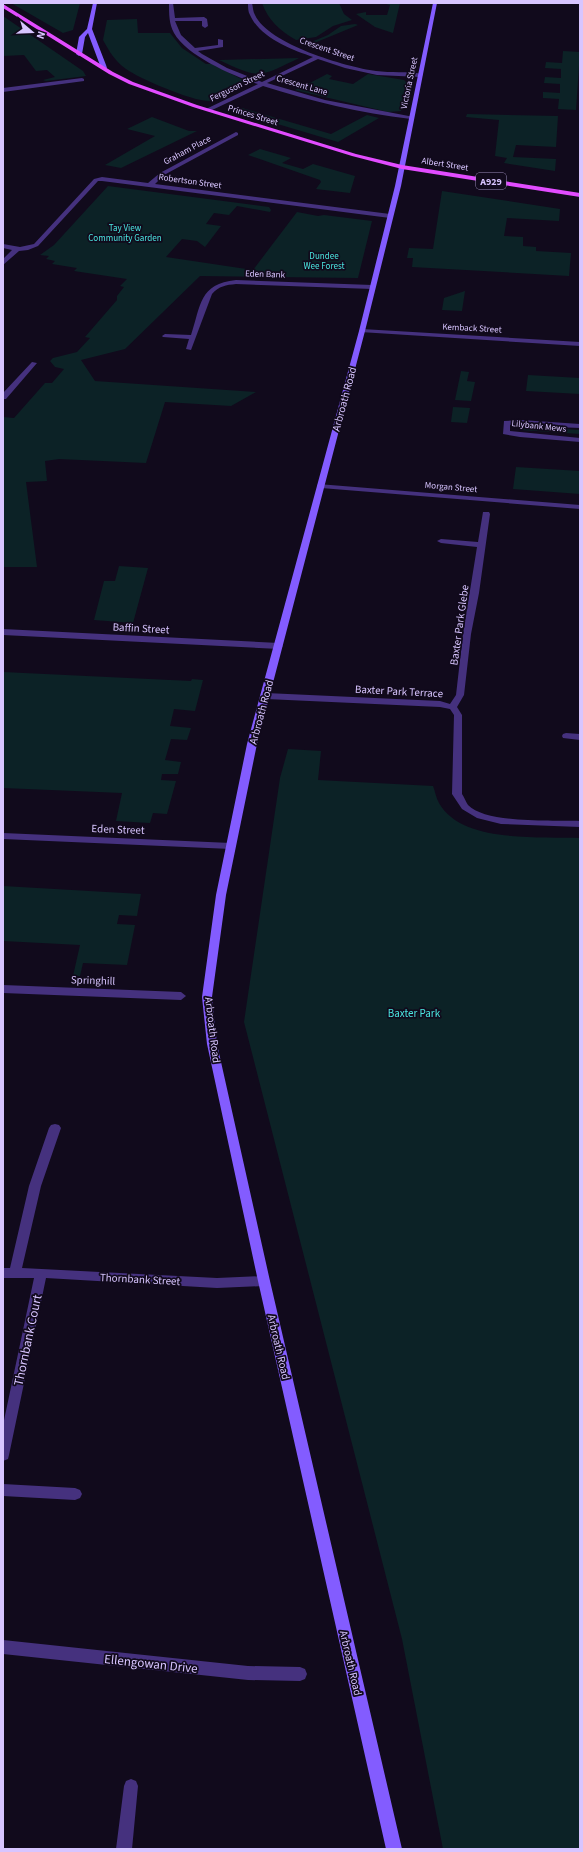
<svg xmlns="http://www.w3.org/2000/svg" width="583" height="1852" viewBox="0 0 583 1852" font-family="'Source Sans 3',sans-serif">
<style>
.green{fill:#0c2226}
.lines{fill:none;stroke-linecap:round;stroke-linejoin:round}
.street{fill:#45317e;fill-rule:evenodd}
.secondary{fill:#835cff;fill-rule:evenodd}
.primary{fill:#e24cff;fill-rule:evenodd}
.labels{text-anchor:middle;stroke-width:3.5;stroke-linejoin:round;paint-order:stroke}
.far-street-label{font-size:9px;fill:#d8c5ff;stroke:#110a1c}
.far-park-label{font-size:9px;fill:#4ae6e0;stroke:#110a1c}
.shield{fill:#110a1c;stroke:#9c8dbb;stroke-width:1}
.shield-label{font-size:10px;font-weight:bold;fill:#d8c5ff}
.street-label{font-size:11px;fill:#d8c5ff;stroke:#110a1c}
.park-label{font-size:11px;fill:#4ae6e0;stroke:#110a1c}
.near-street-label{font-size:13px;fill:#d8c5ff;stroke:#110a1c}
</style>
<rect width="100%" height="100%" fill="#110a1c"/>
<!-- green -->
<path class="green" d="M 11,3 L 80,3 L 73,30 L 63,33 Z
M 262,3 L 339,3 L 344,14 L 352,20 L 333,26 L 316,37 L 296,40 C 280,31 268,20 262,3 Z
M 382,3 L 400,3 L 393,33 L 375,27 L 356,14 L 366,12 L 366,15 L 387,15 L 390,5 Z
M 3,16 L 83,71 L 86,76 L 46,81 L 43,80 L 55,77 L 47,70 L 36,71 L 24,55 L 3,56 Z
M 137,19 L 138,33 L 170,33 L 182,48 L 206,64 L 212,64 L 243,80 L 241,86 C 232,90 221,99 211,101 C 196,103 138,78 126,69 C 115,61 109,51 103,40 L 107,20 Z
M 355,24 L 358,25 L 307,46 L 304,45 L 328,35 L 341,26 Z
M 563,51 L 580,52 L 576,110 L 558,109 L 559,99 L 543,98 L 543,92 L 560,93 L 560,84 L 544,83 L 545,77 L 561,78 L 561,69 L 545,68 L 546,62 L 562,63 Z
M 299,58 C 258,78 260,79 219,60 Z
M 327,74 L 332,76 L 329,79 L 353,84 L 368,74 L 404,80 L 407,83 L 401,111 L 388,112 L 295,90 L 301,87 L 306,88 L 310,86 L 306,85 Z
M 242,108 L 331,134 L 367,115 L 379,118 L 338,142 L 234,111 Z
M 467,114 L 558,116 L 556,147 L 516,145 L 513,157 L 556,159 L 555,171 L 504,163 L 507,158 L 495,156 L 499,120 L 466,117 Z
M 152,117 L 189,131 L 197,131 L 121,168 L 105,165 L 155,136 L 127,129 Z
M 260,149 L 291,158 L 282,163 L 303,169 L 313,164 L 355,176 L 350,193 L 316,189 L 321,182 L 320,180 L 248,155 Z
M 108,186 L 269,207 L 271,210 L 270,212 L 237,206 L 229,215 L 214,213 L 206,224 L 221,226 L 205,247 L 197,241 L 182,239 L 166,257 L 253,270 L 297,212 L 318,216 L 324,215 L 372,221 L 358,278 L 200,276 L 125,349 L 81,360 L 95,381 L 256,392 L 231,406 L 165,402 L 146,463 L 59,459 L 45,461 L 47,481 L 26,482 L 37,567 L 3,567 L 3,417 L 14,418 L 45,383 L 52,383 L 64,369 L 55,367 L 50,361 L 53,358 L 77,352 L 90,338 L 85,337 L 117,300 L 117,296 L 124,287 L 120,286 L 127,279 L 74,271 L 77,268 L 52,264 L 55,261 L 46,259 L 49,256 L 40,255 L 54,245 Z
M 442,191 L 560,209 L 559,221 L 507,218 L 504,236 L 523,237 L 523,246 L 536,247 L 536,251 L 571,253 L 569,276 L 412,267 L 413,258 L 407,258 L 409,248 L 433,249 Z
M 465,291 L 462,311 L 442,310 L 444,298 Z
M 461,371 L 469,372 L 467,381 L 475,382 L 471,401 L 455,400 Z
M 528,375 L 580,378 L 580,394 L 526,391 Z
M 453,407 L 470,408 L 467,423 L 451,422 Z
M 521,426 L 580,430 L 580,434 L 521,430 L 519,428 Z
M 516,467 L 580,471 L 580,494 L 513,489 Z
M 119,566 L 148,568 L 133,623 L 94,620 L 104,581 L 115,581 Z
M 3,672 L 191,681 L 192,679 L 203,680 L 195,711 L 174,709 L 170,726 L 191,728 L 187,740 L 171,739 L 165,760 L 181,762 L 178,774 L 162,774 L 161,780 L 176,781 L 167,814 L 153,813 L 150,823 L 116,821 L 122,793 L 3,788 Z
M 288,749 L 321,751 L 318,780 L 433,786 C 435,791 436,798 439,803 C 462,844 540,836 580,838 L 580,1849 L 443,1849 L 402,1639 L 244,1022 L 280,778 Z
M 3,886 L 141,894 L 137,916 L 119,915 L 117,924 L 135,925 L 127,965 L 83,963 L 80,976 L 73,976 L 80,945 L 3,941 Z"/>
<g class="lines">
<!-- street -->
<path class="street" d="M 169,3 L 173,3 L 175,18 L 204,17 L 207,19 L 208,26 L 205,28 L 202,26 L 202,21 L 175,21 L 181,35 L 195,48 L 218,45 L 218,39 L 223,40 L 223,47 L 198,51 L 202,54 L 227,68 L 262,82 L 313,57 C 292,50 260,38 250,15 C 248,12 248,7 248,3 L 252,3 C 253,7 253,12 255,15 C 268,44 346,67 376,71 C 391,73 407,71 422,74 L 423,75 L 420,77 L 377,75 L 345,68 L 318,59 L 267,83 L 325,100 L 414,117 L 411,119 C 360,113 311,101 263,86 L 210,111 L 206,111 L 206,109 L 258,84 C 233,76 187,56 174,33 C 169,24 169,14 169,3 Z
M 82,78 L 84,79 L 84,81 L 3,92 L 3,88 Z
M 236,132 L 238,133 L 238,135 L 164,175 L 155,184 L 390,214 L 393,216 L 390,218 L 102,181 L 98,181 L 38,246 L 28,250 L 19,251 L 3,265 L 3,259 L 12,250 L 3,248 L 3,244 L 20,247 L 34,244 L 94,179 L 102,177 L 148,183 L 160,173 Z
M 236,280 L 372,285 L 375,287 L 372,289 L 236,284 C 226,285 219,286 212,294 L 191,350 L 186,349 L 189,339 L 163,337 L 162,336 L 165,334 L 191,335 C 201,305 199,284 236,280 Z
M 362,329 L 580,342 L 580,346 L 360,332 L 360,330 Z
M 32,362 L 37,363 L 6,399 L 3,399 L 3,393 Z
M 521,420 L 580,424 L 580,428 L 510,425 L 510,431 L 580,438 L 580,442 L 520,437 L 503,434 L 504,421 Z
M 318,484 L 580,505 L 580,509 L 321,488 L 317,486 Z
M 483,512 L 489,512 L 490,514 L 479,593 L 471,634 L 464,695 L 457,707 L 462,715 L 462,794 C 464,797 466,802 468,805 C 486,824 554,820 580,821 L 580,827 L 501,824 L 477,818 L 462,809 L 452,794 L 454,715 L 450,709 L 440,707 L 266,699 L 262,696 L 266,693 L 440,701 L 450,704 L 456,695 L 463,634 L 477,547 L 441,543 L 437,541 L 441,539 L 478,542 Z
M 3,629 L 279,643 L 283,646 L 279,649 L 3,635 Z
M 566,733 L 580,734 L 580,740 L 563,738 L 562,736 L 563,734 Z
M 3,833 L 231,843 L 236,846 L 231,849 L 3,839 Z
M 3,985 L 181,992 L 186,996 L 181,1000 L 3,993 Z
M 55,1124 L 59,1125 L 61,1128 L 41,1186 L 22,1268 L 217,1278 L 264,1276 L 268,1278 L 270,1281 L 268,1284 L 264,1286 L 217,1288 L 46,1278 L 9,1455 L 8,1459 L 3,1461 L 3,1425 L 34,1278 L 3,1278 L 3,1268 L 10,1268 L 29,1186 L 49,1128 L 51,1125 Z
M 3,1484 L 75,1488 L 80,1490 L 82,1494 L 80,1498 L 75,1500 L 3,1496 Z
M 3,1640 L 248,1666 L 300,1667 L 305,1669 L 307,1674 L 305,1679 L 300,1681 L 248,1680 L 3,1654 Z
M 131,1779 L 136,1781 L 138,1786 L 132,1849 L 116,1849 L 124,1786 L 126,1781 Z"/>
<!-- secondary -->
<path class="secondary" d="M 93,3 L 97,3 L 92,29 L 106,65 L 107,68 L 104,70 L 101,68 L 88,33 L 85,37 L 82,54 L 79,56 L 76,54 L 79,37 L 87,29 Z
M 433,3 L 437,3 L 401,186 L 365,331 L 257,744 L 226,895 L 212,997 L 217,1044 L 270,1281 L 402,1849 L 386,1849 L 258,1281 L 207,1044 L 202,997 L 216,895 L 247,744 L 359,331 L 395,186 Z"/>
<!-- primary -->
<path class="primary" d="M 3,4 L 113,72 L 133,82 L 197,105 L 356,154 L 402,165 L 580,193 L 580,197 L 402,169 L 352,156 L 193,107 L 129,84 L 109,74 L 3,8 Z"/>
</g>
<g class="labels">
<!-- far-street labels -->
<g class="far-street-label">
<text transform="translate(327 49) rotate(19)" y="3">Crescent Street</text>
<text transform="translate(409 83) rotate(-78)" y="3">Victoria Street</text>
<text transform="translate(302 85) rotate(16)" y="3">Crescent Lane</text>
<text transform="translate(237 86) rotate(-26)" y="3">Ferguson Street</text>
<text transform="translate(253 115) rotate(17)" y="3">Princes Street</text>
<text transform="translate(187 150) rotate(-28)" y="3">Graham Place</text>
<text transform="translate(445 164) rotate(9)" y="3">Albert Street</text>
<text transform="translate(190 181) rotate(8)" y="3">Robertson Street</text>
<text transform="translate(265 274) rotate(2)" y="3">Eden Bank</text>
<text transform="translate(472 328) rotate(3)" y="3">Kemback Street</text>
<text transform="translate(539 426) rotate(6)" y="3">Lilybank Mews</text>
<text transform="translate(451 487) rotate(5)" y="3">Morgan Street</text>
</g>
<!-- far-park labels -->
<g class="far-park-label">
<text x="125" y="231">Tay View<tspan x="125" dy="10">Community Garden</tspan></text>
<text x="324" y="259">Dundee<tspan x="324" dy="10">Wee Forest</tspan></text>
</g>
<!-- shield labels -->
<rect class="shield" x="476" y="173" width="30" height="16" rx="3"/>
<g class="shield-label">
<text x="491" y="185">A929</text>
</g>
<!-- street labels -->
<g class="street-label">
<text transform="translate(344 399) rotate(-75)" y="4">Arbroath Road</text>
<text transform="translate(459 625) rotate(-82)" y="4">Baxter Park Glebe</text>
<text transform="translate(141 628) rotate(3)" y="4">Baffin Street</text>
<text transform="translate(399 691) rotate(3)" y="4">Baxter Park Terrace</text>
<text transform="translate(261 712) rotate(-75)" y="4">Arbroath Road</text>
<text transform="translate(118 829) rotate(2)" y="4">Eden Street</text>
<text transform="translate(93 980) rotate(2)" y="4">Springhill</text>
<text transform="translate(213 1030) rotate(83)" y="4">Arbroath Road</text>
<text transform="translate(140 1279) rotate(3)" y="4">Thornbank Street</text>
<text transform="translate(279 1347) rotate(77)" y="4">Arbroath Road</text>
<text transform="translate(351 1663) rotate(77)" y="4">Arbroath Road</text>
</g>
<!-- park labels -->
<g class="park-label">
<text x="414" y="1017">Baxter Park</text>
</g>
<!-- near-street labels -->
<g class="near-street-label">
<text transform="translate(27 1340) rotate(-78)" y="5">Thornbank Court</text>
<text transform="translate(151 1663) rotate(6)" y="5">Ellengowan Drive</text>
</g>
</g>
<!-- border -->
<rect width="583" height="1852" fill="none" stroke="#d8c5ff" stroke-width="8"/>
<!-- north arrow -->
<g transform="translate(32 32) rotate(109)" stroke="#110a1c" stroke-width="3" paint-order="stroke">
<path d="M0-3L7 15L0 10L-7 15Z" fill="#d8c5ff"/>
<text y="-6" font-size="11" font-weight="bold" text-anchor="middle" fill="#d8c5ff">N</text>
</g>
</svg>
